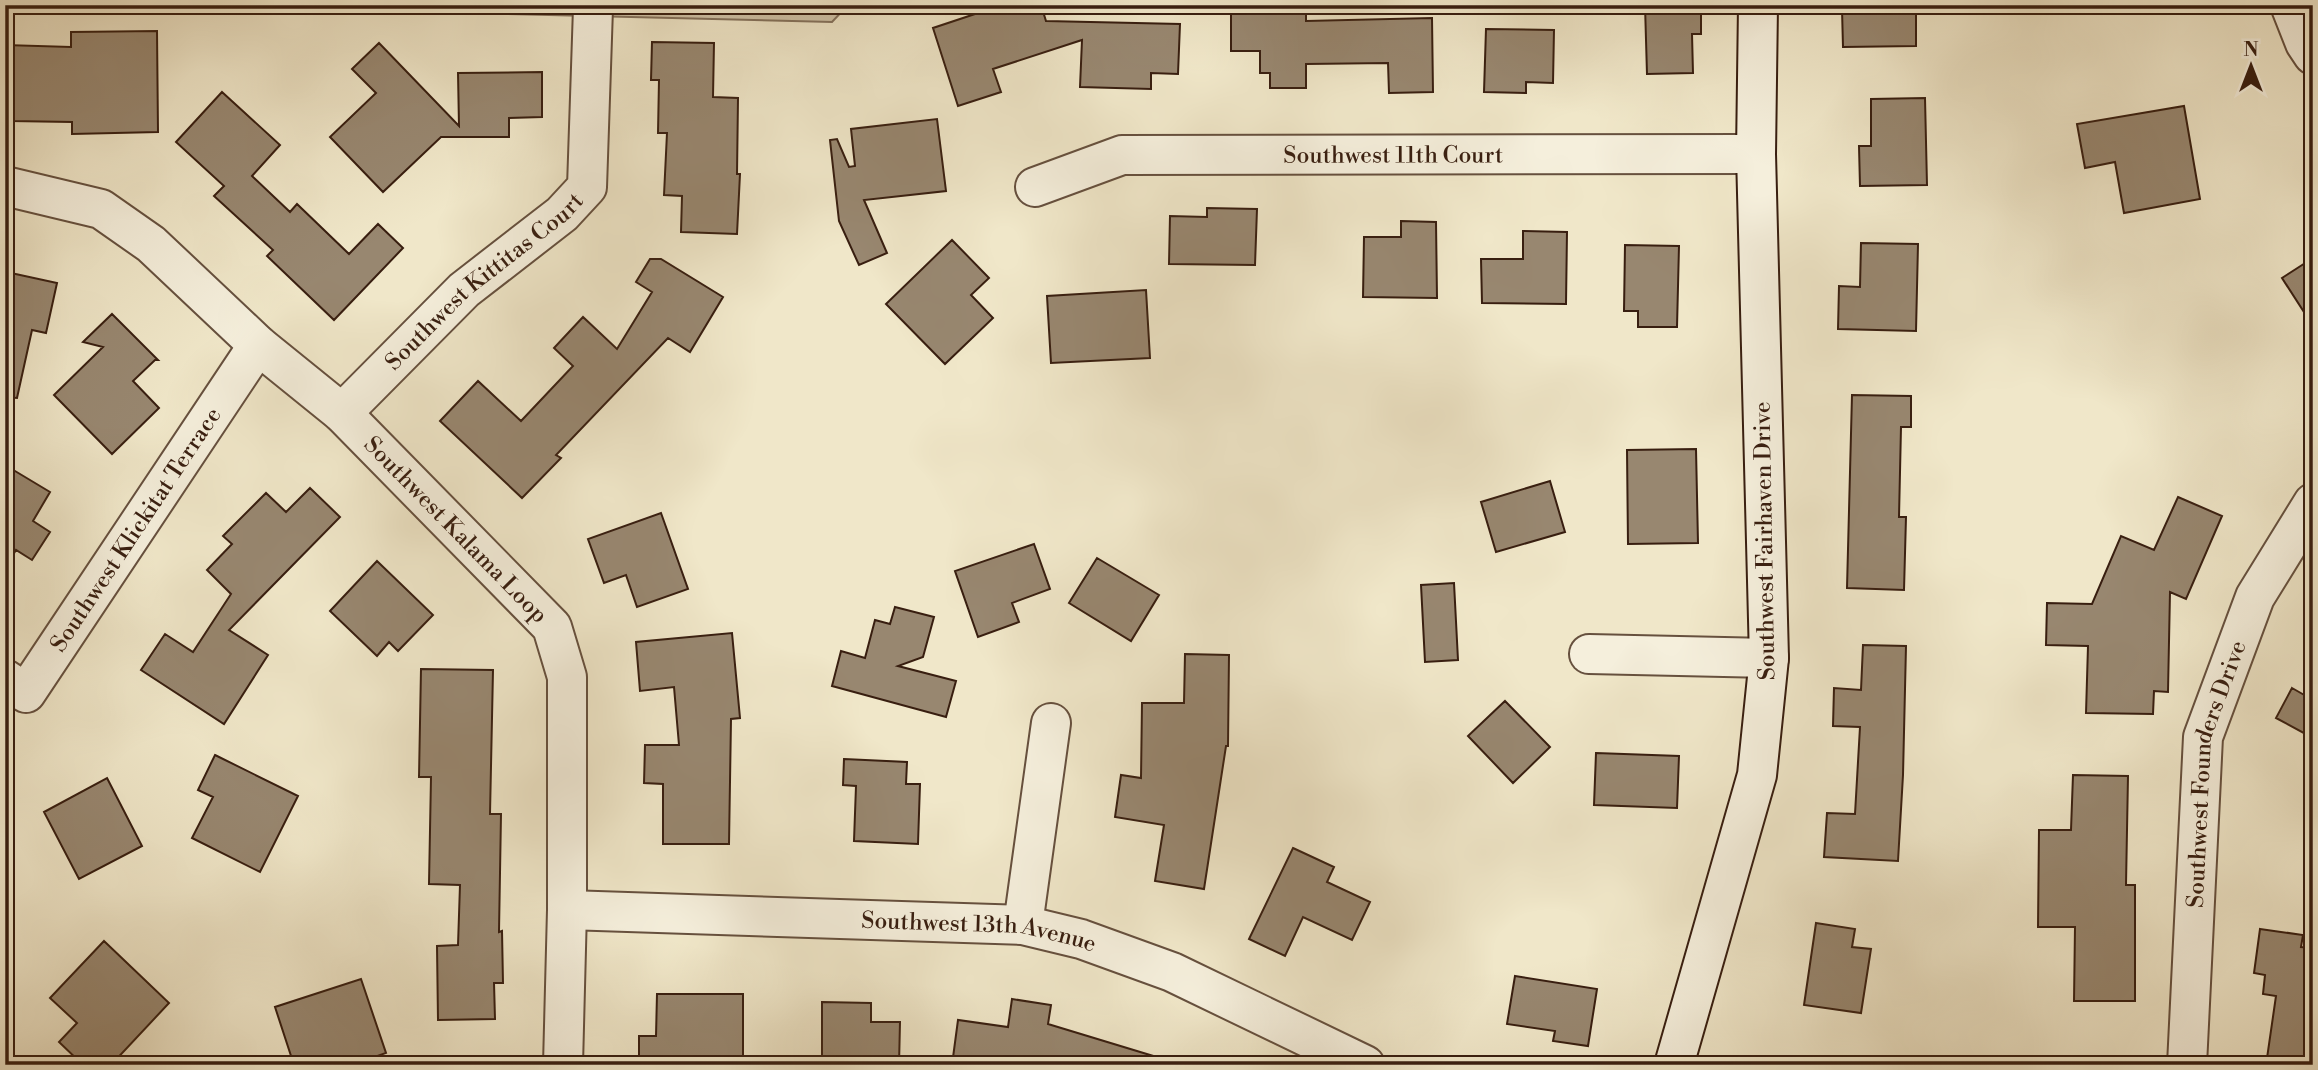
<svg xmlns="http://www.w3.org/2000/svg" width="2318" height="1070" viewBox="0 0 2318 1070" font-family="'Libre Bodoni',serif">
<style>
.green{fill:#d1c5aa;stroke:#84725d;stroke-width:2}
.building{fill:#988770;stroke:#381e10;stroke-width:2}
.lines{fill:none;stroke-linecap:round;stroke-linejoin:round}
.street-casing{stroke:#66503e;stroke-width:42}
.secondary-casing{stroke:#381e10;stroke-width:42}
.street{stroke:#f5efdc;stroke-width:38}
.secondary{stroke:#f5efdc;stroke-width:38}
.labels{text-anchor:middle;stroke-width:7;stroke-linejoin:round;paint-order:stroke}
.street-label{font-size:23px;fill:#381e10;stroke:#f5efdc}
</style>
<rect width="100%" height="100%" fill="#f0e7c9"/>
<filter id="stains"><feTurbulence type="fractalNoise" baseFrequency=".00286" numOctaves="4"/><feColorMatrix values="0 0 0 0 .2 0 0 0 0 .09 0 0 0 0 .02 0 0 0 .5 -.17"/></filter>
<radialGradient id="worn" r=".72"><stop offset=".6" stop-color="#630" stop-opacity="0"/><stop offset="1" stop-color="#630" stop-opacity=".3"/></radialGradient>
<!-- green -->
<path class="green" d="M 150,5 L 848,5 L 832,22 Z"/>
<!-- building -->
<path class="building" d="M 1002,5 L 1041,5 L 1046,21 L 1180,24 L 1178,74 L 1151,73 L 1151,89 L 1080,87 L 1082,40 L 993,69 L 1001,92 L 958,106 L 933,28 Z
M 1645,5 L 1701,5 L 1701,34 L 1692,34 L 1693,73 L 1647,74 Z
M 1862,5 L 1916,5 L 1916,46 L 1843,47 L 1842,9 L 1862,8 Z
M 1231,13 L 1306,13 L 1306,21 L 1432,18 L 1433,92 L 1389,93 L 1388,63 L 1306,64 L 1306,88 L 1270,88 L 1270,73 L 1260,73 L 1260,51 L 1231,51 Z
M 1486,29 L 1554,30 L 1553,83 L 1526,82 L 1526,93 L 1484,92 Z
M 157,31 L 158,132 L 72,134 L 72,122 L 11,121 L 12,100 L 5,99 L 5,45 L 71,47 L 71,32 Z
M 652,42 L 714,43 L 713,97 L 738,98 L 737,174 L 740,174 L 737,234 L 681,232 L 682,196 L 664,195 L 667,133 L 658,133 L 659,80 L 651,80 Z
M 379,43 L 459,126 L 458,73 L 542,72 L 542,117 L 509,118 L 509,137 L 441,137 L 383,192 L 330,137 L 376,93 L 352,69 Z
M 222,92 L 280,145 L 252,176 L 290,212 L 297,204 L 349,254 L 378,224 L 403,248 L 334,320 L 267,256 L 273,250 L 214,196 L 224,186 L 176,142 Z
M 1925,98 L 1927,185 L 1860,186 L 1859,146 L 1871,146 L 1871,99 Z
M 2184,106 L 2200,199 L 2124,213 L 2115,162 L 2085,168 L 2077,124 Z
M 937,119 L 946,191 L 864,200 L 887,253 L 859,265 L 839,221 L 830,140 L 837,139 L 849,167 L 855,166 L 851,129 Z
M 1207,208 L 1257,209 L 1255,265 L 1169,264 L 1170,216 L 1207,217 Z
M 1401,221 L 1436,222 L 1437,298 L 1363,297 L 1364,237 L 1401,237 Z
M 1523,231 L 1567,232 L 1566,304 L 1482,303 L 1481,259 L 1523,259 Z
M 952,240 L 989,278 L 971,295 L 993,318 L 945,364 L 886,304 Z
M 1861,243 L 1918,244 L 1916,331 L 1838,329 L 1839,286 L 1860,287 Z
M 1625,245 L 1679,246 L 1677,327 L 1638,327 L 1638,311 L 1624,311 Z
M 2313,258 L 2313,326 L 2282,278 Z
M 650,259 L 661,259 L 723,297 L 690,352 L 668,338 L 556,455 L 561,458 L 522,498 L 440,421 L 478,381 L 521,421 L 573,366 L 554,348 L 583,317 L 617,349 L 652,292 L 636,282 Z
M 11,273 L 57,283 L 46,333 L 32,330 L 17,398 L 5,397 L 5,278 L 10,279 Z
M 1146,290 L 1150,358 L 1051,363 L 1047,296 Z
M 112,314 L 158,360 L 155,360 L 133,381 L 159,408 L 112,454 L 54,395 L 103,347 L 83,342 Z
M 1852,395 L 1911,396 L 1911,427 L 1901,427 L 1899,517 L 1906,517 L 1904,590 L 1847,588 Z
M 1696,449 L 1698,543 L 1628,544 L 1627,450 Z
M 5,465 L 50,492 L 33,521 L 50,532 L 32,560 L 16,550 L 5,568 Z
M 1550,481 L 1565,532 L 1496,552 L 1481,502 Z
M 310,488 L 340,517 L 229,630 L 268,655 L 224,724 L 141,670 L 165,634 L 193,652 L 231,594 L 207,570 L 232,544 L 223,536 L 266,493 L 286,512 Z
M 2178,497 L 2222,516 L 2186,599 L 2170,592 L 2168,692 L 2154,691 L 2153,714 L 2086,713 L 2088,646 L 2046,645 L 2047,603 L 2092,604 L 2121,536 L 2154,550 Z
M 661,513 L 688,589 L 637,607 L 626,575 L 604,583 L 588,539 Z
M 1034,544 L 1050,589 L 1012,603 L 1019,622 L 978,637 L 955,571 Z
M 1097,558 L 1159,595 L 1131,641 L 1069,603 Z
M 377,561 L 433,615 L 398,651 L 389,642 L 377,656 L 330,611 Z
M 1454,583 L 1458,660 L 1425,662 L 1421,585 Z
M 895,607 L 934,617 L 923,657 L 898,666 L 956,681 L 946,717 L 832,686 L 841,651 L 865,658 L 875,620 L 890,624 Z
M 732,633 L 740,718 L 731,719 L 729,844 L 663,844 L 663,784 L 644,783 L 645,745 L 679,745 L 674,687 L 640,691 L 636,642 Z
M 1863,645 L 1906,646 L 1903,775 L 1898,861 L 1824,857 L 1827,813 L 1855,814 L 1860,727 L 1833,726 L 1834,688 L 1861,690 Z
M 1185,654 L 1229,655 L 1228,746 L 1226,746 L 1204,889 L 1155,881 L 1164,825 L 1115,817 L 1121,775 L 1141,778 L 1142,703 L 1184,703 Z
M 421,669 L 493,670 L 490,814 L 501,814 L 499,932 L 502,931 L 503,983 L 494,983 L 495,1019 L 438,1020 L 437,946 L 458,945 L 460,885 L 429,884 L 431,777 L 419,777 Z
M 2292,688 L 2313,700 L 2313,738 L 2276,718 Z
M 1505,701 L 1550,747 L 1513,783 L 1468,736 Z
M 1596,753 L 1679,756 L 1677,808 L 1594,805 Z
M 215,755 L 298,796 L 260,872 L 192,838 L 213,797 L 198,790 Z
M 844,759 L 907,762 L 906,784 L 920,784 L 918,844 L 854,841 L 856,786 L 843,785 Z
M 2073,775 L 2128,776 L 2126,885 L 2135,885 L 2135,1001 L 2074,1001 L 2075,927 L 2038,927 L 2039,830 L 2071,830 Z
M 107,778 L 142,846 L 79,879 L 44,812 Z
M 1293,848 L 1334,867 L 1327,882 L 1370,902 L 1352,940 L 1303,917 L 1285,956 L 1249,939 Z
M 1816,923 L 1855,929 L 1852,947 L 1871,949 L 1861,1013 L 1804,1005 Z
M 2260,929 L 2303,935 L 2301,947 L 2313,948 L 2313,1031 L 2310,1031 L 2306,1065 L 2266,1065 L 2276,996 L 2263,994 L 2265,975 L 2254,973 Z
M 104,941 L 169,1003 L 111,1065 L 83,1065 L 59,1042 L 77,1023 L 50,998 Z
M 1515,976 L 1597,989 L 1588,1046 L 1553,1041 L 1555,1031 L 1507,1024 Z
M 361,979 L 386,1053 L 352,1065 L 294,1065 L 275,1007 Z
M 657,994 L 743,994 L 743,1065 L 639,1065 L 639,1036 L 656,1036 Z
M 1012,999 L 1051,1005 L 1048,1024 L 1160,1058 L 1159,1065 L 952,1065 L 958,1020 L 1008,1027 Z
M 822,1002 L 871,1003 L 871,1022 L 900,1022 L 899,1065 L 822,1065 Z"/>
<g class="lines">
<!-- street casing -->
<g class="street-casing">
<g id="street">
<path d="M 2290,5 L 2305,43 L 2313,55"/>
<path id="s1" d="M 5,186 L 101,209 L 151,244 L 258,345 L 342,413 L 552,627 L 567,677 L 567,910 L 563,1065"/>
<path id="s2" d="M 1035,187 L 1122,155 L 1756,154"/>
<path id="s3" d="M 342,413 L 464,290 L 562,214 L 587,187 L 593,8"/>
<path d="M 1589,654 L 1769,658"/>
<path id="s4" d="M 5,679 L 26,693 L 258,345"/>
<path id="s5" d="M 567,910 L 1023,925 L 1081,939 L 1172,972 L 1365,1065"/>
<path d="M 1023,925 L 1051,723"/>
<path id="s6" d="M 2187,1065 L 2203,737 L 2255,597 L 2313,503"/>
</g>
</g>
<!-- secondary casing -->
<g class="secondary-casing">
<path id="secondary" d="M 1674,1065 L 1757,775 L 1769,658 L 1756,154 L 1758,5"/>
</g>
<!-- street -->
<use href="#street" class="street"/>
<!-- secondary -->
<use href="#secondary" class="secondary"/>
</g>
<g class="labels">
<!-- street labels -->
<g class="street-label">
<text dy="8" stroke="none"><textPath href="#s2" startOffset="364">Southwest 11th Court</textPath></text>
<text dy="8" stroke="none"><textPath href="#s3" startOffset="194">Southwest Kittitas Court</textPath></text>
<text dy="8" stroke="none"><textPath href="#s1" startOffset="578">Southwest Kalama Loop</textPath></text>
<text dy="8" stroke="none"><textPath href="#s4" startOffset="222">Southwest Klickitat Terrace</textPath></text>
<text transform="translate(1764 541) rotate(-91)" y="8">Southwest Fairhaven Drive</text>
<text dy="8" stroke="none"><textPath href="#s6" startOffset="294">Southwest Founders Drive</textPath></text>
<text dy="8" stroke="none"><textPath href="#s5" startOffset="413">Southwest 13th Avenue</textPath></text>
</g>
</g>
<!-- margin -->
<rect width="2318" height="1070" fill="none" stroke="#f0e7c9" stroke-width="28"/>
<rect x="7" y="7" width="2304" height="1056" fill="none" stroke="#381e10" stroke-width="3.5"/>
<rect x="14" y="14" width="2290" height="1042" fill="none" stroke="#381e10" stroke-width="2"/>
<!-- north arrow -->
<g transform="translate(2251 66)" stroke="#f5efdc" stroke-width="5" paint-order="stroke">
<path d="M0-5L12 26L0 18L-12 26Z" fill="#381e10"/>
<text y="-10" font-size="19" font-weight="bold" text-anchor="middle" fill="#381e10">N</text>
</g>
<rect width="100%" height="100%" filter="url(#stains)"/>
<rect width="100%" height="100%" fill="url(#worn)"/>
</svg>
